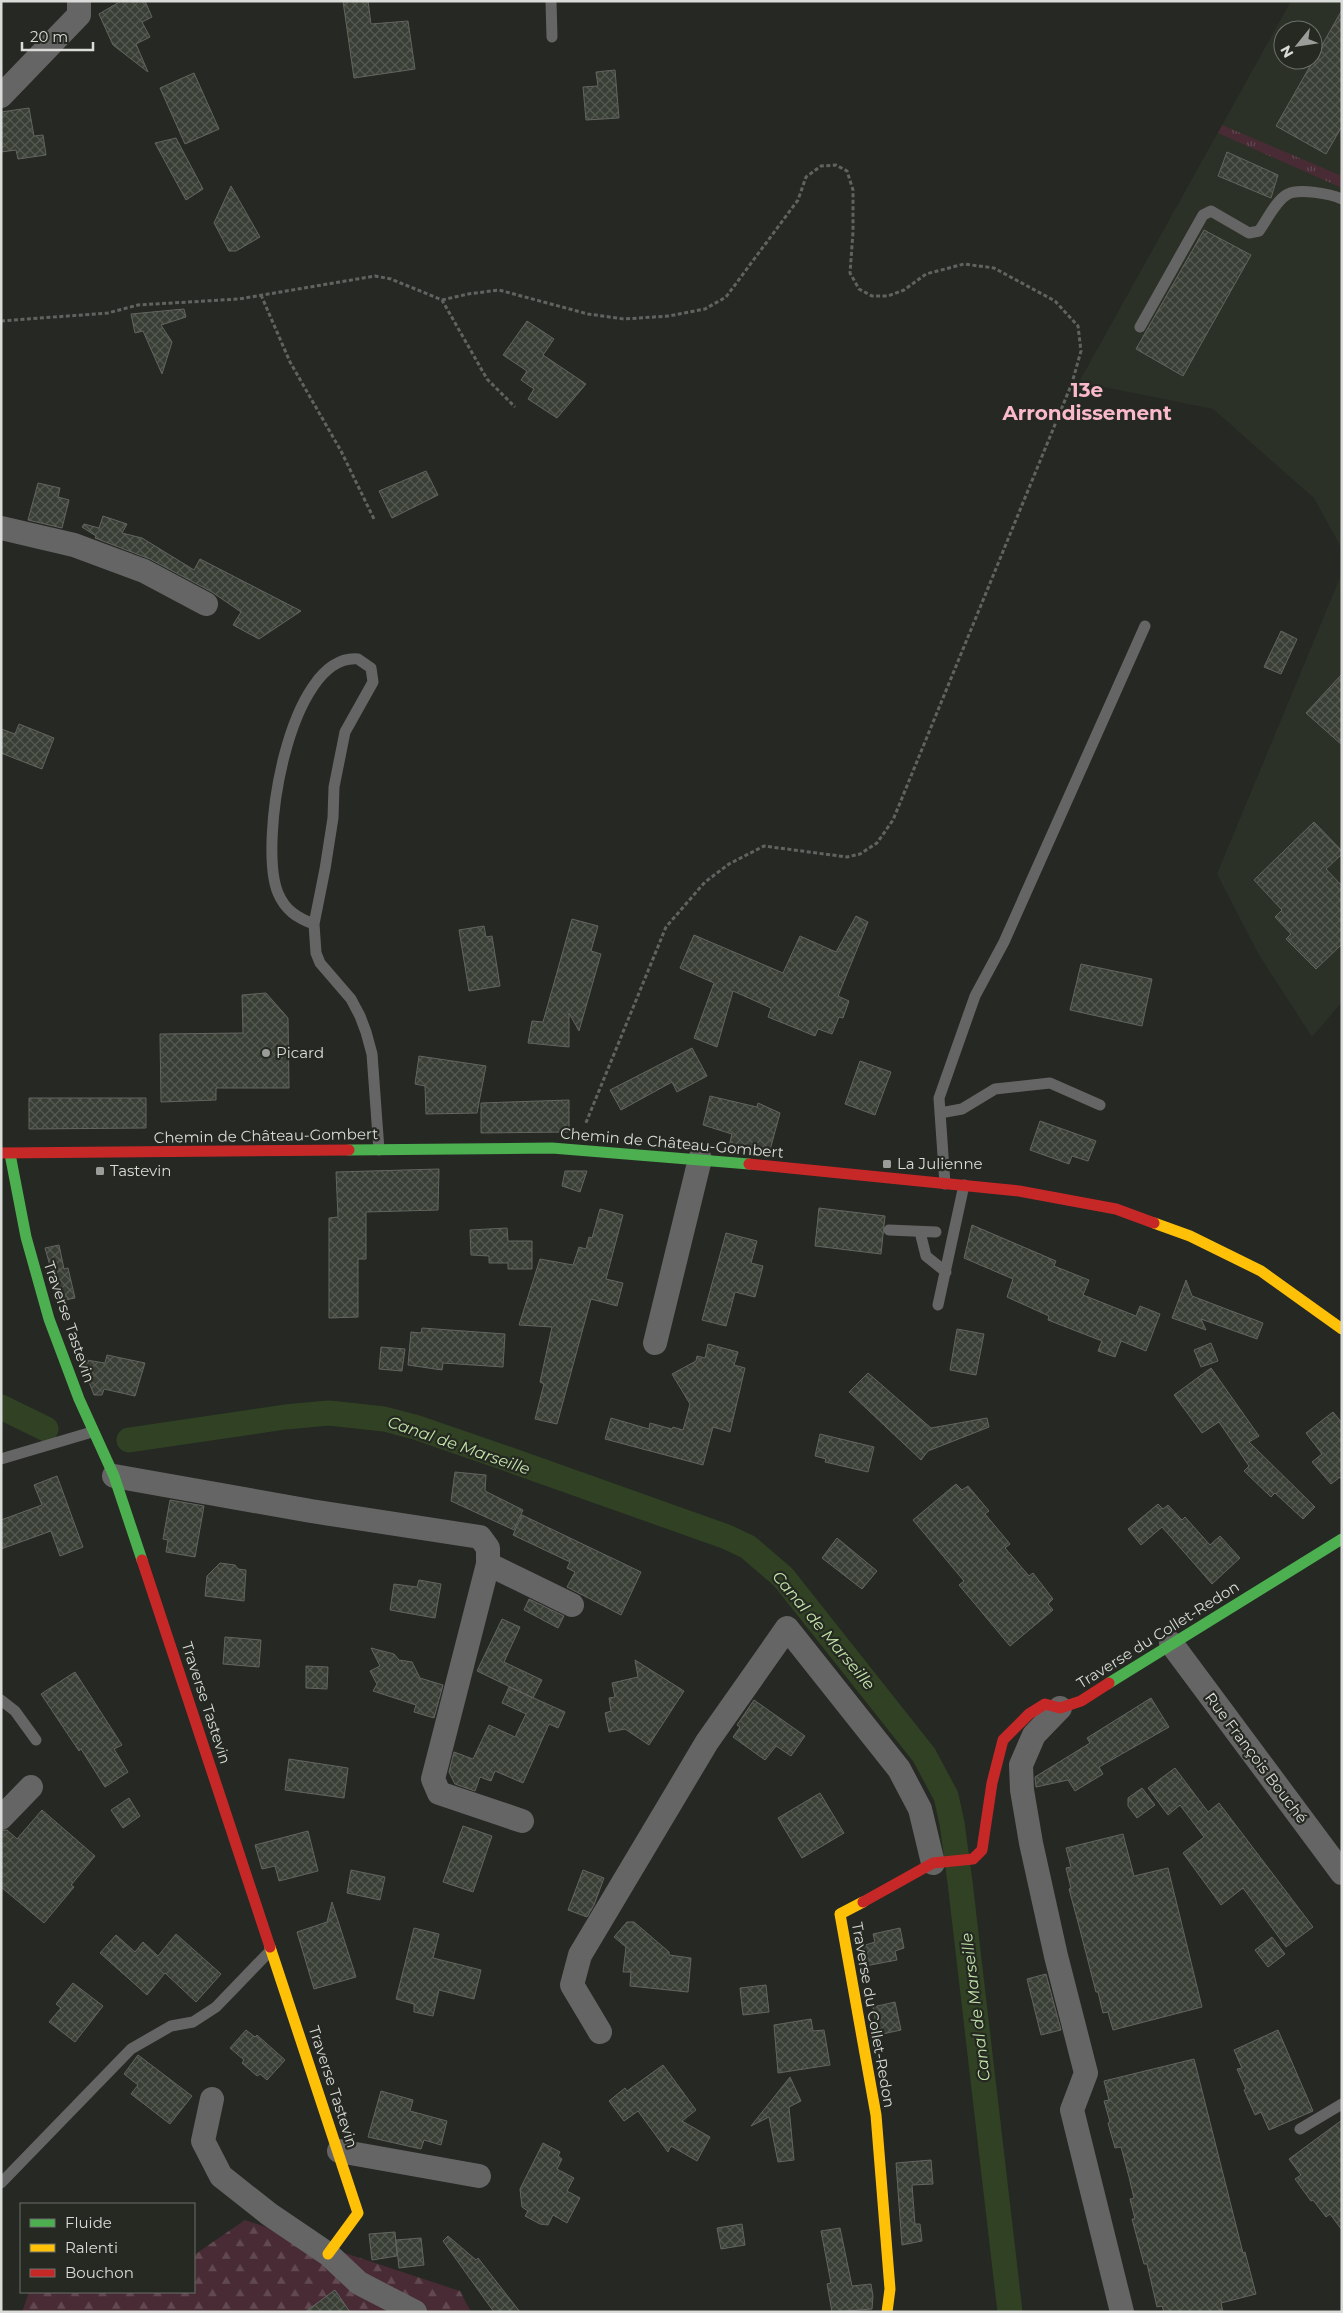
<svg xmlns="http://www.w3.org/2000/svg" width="1343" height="2313" viewBox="0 0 1343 2313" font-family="Montserrat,sans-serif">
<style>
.built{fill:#2c3127;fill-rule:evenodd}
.grass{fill:url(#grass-tufts)}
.forest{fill:url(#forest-firs)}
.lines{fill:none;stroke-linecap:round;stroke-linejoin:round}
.canal{stroke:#314123;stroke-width:25}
.building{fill:url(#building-cross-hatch);stroke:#636461}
.path{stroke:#616361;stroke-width:3;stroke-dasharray:4 2.5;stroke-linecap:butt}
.lane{stroke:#666565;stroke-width:11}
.street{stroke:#666565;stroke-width:24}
.fast{stroke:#4caf50;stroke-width:11}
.slow{stroke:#ffc107;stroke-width:11}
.jam{stroke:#c62828;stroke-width:11}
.poi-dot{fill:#9a9d99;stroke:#252922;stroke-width:2}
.labels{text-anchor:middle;stroke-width:4.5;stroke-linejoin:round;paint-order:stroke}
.poi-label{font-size:15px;fill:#d9dcd8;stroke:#252922;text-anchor:start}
.street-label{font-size:15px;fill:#d9dcd8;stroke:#252922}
.water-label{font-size:16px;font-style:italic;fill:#c3e6a9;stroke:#252922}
.district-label{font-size:20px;font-weight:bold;fill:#fbb9cc;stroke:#252922}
</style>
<defs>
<pattern id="grass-tufts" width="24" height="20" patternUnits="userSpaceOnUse" patternTransform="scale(1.25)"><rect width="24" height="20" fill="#482b34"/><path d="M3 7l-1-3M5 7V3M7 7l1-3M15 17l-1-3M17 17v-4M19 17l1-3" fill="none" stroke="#624951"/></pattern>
<pattern id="forest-firs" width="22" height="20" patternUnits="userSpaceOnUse" patternTransform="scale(1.25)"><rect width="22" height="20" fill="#482b34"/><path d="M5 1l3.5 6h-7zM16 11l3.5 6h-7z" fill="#624951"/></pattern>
<pattern id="building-cross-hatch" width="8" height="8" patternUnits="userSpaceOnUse" patternTransform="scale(1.25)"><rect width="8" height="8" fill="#393f35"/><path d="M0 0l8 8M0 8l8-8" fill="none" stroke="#555a52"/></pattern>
</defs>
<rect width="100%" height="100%" fill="#252823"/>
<!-- built -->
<path class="built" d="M 1291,1 L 1342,1 L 1342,549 L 1314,498 L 1213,409 L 1079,382 ZM 1283,30 L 1313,30 L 1313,60 L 1283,60 Z
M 1342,573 L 1342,1002 L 1312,1037 L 1259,955 L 1217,874 Z"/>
<!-- grass -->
<path class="grass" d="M 1222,125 L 1342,176 L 1342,188 L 1218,133 Z"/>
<!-- forest -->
<path class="forest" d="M 245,2220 L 460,2291 L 471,2312 L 22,2312 L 29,2292 L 194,2292 L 194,2255 Z"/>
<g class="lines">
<!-- canal -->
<path class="canal" d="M 1,1407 L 46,1429
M 129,1440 L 285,1417 L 329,1413 L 384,1419 L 415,1427 L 502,1457 L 727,1537 L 748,1547 L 783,1577 L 924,1755 L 946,1796 L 952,1823 L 960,1882 L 1010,2312"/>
</g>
<!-- building -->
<path class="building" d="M 121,1 L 145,1 L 152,17 L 142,22 L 150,37 L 136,44 L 148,72 L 113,45 L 99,14 Z
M 343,1 L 368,1 L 371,24 L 408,21 L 415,69 L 354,78 Z
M 1342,10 L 1342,126 L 1326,154 L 1276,126 Z
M 615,70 L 619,118 L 586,120 L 583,87 L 598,86 L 596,72 Z
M 194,73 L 219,129 L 185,144 L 160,88 Z
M 29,108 L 34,136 L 43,135 L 46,155 L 18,159 L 16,150 L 1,152 L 1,112 Z
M 176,138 L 203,189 L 186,200 L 155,143 Z
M 1227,152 L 1278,175 L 1271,198 L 1218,176 Z
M 231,186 L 260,237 L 236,251 L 229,251 L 214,223 Z
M 1204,230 L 1251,255 L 1183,376 L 1136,349 Z
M 184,309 L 186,317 L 161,325 L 172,342 L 162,374 L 143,331 L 135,333 L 131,314 Z
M 527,321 L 554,339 L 543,355 L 586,384 L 557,418 L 528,399 L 534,389 L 521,380 L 527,371 L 503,355 Z
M 426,471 L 438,495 L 392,518 L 379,491 Z
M 38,483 L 60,488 L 58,497 L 69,500 L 62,528 L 28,520 Z
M 103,516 L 127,524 L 122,533 L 142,538 L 194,570 L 200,559 L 301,611 L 259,639 L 233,625 L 241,612 L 212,592 L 150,559 L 95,538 L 96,536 L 82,527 L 84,524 L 99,528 Z
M 1281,631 L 1297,639 L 1281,674 L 1264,667 Z
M 1342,674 L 1342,745 L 1306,713 Z
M 19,724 L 54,738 L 42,769 L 1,753 L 1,729 L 15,734 Z
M 1314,822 L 1342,851 L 1342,854 L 1326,869 L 1342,886 L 1342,944 L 1316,969 L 1286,939 L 1291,934 L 1275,917 L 1282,910 L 1254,880 Z
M 856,916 L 868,922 L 838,996 L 849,1001 L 843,1018 L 839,1017 L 832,1034 L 818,1029 L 815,1036 L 768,1017 L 771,1008 L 733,991 L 717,1047 L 694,1038 L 714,983 L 680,968 L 694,935 L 783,973 L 800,936 L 836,952 Z
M 572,919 L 598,926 L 591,951 L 601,954 L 579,1031 L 569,1013 L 569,1047 L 528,1043 L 532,1021 L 543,1022 Z
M 484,926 L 486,937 L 492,936 L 500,986 L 469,991 L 459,930 Z
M 1081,964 L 1152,979 L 1142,1026 L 1070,1010 Z
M 266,993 L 288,1018 L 289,1088 L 216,1088 L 216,1100 L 161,1102 L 160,1034 L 243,1033 L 242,995 Z
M 692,1048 L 707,1076 L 677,1092 L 672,1082 L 621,1110 L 610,1090 Z
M 419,1056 L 486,1066 L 477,1113 L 426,1114 L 425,1086 L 415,1084 Z
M 860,1061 L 891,1072 L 875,1115 L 845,1104 Z
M 710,1096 L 757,1107 L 758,1103 L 780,1113 L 770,1150 L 729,1146 L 732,1134 L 703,1125 Z
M 29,1098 L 146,1098 L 146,1128 L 29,1129 Z
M 569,1100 L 569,1132 L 481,1133 L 481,1103 Z
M 1040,1121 L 1096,1141 L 1088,1161 L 1072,1156 L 1069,1164 L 1030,1150 Z
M 439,1169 L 438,1210 L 366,1212 L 366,1259 L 358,1259 L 358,1317 L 329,1318 L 329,1218 L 338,1217 L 336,1172 Z
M 565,1171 L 587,1171 L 580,1192 L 562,1186 Z
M 819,1208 L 885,1216 L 881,1254 L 815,1246 Z
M 600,1209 L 623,1215 L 606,1279 L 623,1283 L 617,1306 L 591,1299 L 557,1424 L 535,1419 L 544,1384 L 540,1382 L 552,1327 L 519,1325 L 540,1259 L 573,1265 L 579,1247 L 586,1249 L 589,1237 L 592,1238 Z
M 972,1225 L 1056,1261 L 1054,1266 L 1089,1280 L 1083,1295 L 1136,1316 L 1140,1306 L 1160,1314 L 1146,1351 L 1121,1341 L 1115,1357 L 1098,1351 L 1102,1341 L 1048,1320 L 1049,1316 L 1007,1297 L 1013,1279 L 964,1258 Z
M 507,1228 L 508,1241 L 532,1241 L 532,1269 L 508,1269 L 508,1263 L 489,1263 L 489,1256 L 471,1255 L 470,1230 Z
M 726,1233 L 757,1241 L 751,1263 L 763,1266 L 755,1297 L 735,1292 L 726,1326 L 702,1320 Z
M 59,1245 L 64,1269 L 68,1268 L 75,1298 L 60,1301 L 45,1248 Z
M 1186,1280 L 1192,1296 L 1263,1323 L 1257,1339 L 1201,1319 L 1206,1330 L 1172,1318 Z
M 422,1328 L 505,1334 L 503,1367 L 443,1363 L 442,1370 L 408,1365 L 411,1332 L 421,1333 Z
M 957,1329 L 984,1334 L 976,1375 L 950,1370 Z
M 1211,1343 L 1218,1361 L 1201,1367 L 1194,1350 Z
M 708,1344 L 738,1352 L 734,1365 L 745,1368 L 730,1432 L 713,1427 L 703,1465 L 605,1439 L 611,1418 L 649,1429 L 650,1423 L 672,1429 L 673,1427 L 683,1430 L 690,1404 L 672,1374 L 696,1361 L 697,1356 L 705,1358 Z
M 381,1347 L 405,1349 L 402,1371 L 379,1369 Z
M 107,1355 L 145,1363 L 135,1396 L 104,1389 L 102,1395 L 94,1395 L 80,1359 L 105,1363 Z
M 1211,1368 L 1259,1436 L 1249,1442 L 1315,1507 L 1303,1519 L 1275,1493 L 1271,1497 L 1244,1471 L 1249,1466 L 1219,1422 L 1202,1433 L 1174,1395 Z
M 868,1373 L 931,1428 L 987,1418 L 989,1427 L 928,1451 L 921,1460 L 849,1392 Z
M 1333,1412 L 1342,1423 L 1342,1480 L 1340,1477 L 1331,1484 L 1312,1462 L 1322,1454 L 1306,1433 Z
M 820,1434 L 874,1447 L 868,1472 L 825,1462 L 826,1459 L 815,1456 Z
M 455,1472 L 486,1475 L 485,1491 L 523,1510 L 514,1530 L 451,1501 Z
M 57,1476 L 83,1547 L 60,1556 L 51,1531 L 1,1549 L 1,1520 L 42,1505 L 34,1485 Z
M 956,1484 L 962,1490 L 968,1486 L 989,1511 L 985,1514 L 1010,1544 L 1005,1548 L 1029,1576 L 1033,1573 L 1053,1599 L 1048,1604 L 1053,1610 L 1010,1646 L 959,1585 L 964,1581 L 913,1520 Z
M 170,1500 L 204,1506 L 195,1557 L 166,1552 L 168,1540 L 163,1539 Z
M 1158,1504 L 1163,1509 L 1168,1505 L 1182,1520 L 1185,1517 L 1210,1545 L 1220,1536 L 1240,1558 L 1212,1584 L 1162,1527 L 1141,1545 L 1128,1529 Z
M 522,1515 L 641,1572 L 621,1615 L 567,1587 L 575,1572 L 567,1568 L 570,1562 L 513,1535 Z
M 837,1538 L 877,1571 L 862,1589 L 822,1558 Z
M 220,1563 L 235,1565 L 238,1569 L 246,1570 L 244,1601 L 205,1596 L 207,1576 Z
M 419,1580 L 441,1584 L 435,1618 L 390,1610 L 394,1584 L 417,1587 Z
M 529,1599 L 564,1616 L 558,1628 L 524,1610 Z
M 502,1619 L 520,1627 L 504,1662 L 542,1680 L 533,1698 L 477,1671 Z
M 225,1637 L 261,1640 L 259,1667 L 223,1664 Z
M 371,1648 L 394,1654 L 399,1660 L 412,1662 L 420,1678 L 443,1685 L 434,1718 L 414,1712 L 416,1705 L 373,1691 L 377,1684 L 370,1671 L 380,1666 Z
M 635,1660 L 684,1691 L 649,1745 L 625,1729 L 609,1732 L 605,1713 L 611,1711 L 609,1698 L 615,1697 L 612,1683 L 638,1677 Z
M 306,1666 L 328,1667 L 327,1689 L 306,1688 Z
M 75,1672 L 122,1745 L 114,1749 L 128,1772 L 105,1787 L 81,1749 L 79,1751 L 41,1694 Z
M 509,1687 L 565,1712 L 558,1728 L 549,1724 L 523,1783 L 495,1771 L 491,1781 L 480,1777 L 475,1791 L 455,1784 L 449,1772 L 454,1752 L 473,1759 L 489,1725 L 515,1737 L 526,1714 L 502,1703 Z
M 1151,1698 L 1169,1727 L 1099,1767 L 1103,1774 L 1075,1791 L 1068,1780 L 1036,1787 L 1035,1777 L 1090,1743 L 1087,1738 Z
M 754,1700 L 805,1736 L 791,1756 L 776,1746 L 765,1760 L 733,1737 L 740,1727 L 737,1725 Z
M 289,1759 L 348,1768 L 344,1798 L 285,1790 Z
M 1175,1768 L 1208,1812 L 1219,1803 L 1313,1927 L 1286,1947 L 1243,1888 L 1221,1905 L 1183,1853 L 1204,1837 L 1180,1805 L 1168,1815 L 1148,1788 Z
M 1142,1788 L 1155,1805 L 1137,1818 L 1128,1806 L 1128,1798 Z
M 820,1793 L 844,1833 L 802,1858 L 778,1818 Z
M 129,1798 L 140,1816 L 123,1828 L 111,1810 Z
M 42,1810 L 95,1856 L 71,1885 L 74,1887 L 44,1923 L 1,1887 L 1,1831 L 7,1830 L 17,1839 Z
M 463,1826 L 492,1836 L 473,1892 L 443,1882 Z
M 308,1831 L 318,1871 L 279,1881 L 275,1866 L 262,1869 L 255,1845 Z
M 1123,1834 L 1134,1876 L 1168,1868 L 1202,2007 L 1113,2030 L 1108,2012 L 1103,2013 L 1098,1992 L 1096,1992 L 1079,1926 L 1069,1889 L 1071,1888 L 1066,1868 L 1071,1867 L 1066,1848 Z
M 351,1870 L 385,1877 L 380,1900 L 347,1893 Z
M 583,1870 L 604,1878 L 594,1905 L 587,1917 L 568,1910 Z
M 332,1902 L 356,1977 L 314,1989 L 297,1932 L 327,1922 Z
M 627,1922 L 634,1922 L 669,1952 L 669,1955 L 691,1958 L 688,1992 L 630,1986 L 631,1972 L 623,1972 L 626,1947 L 614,1937 Z
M 414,1928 L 439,1934 L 433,1958 L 481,1970 L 474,1999 L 439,1990 L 433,2016 L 414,2012 L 414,2004 L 396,1999 Z
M 900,1928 L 904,1948 L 895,1951 L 897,1960 L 865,1966 L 862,1946 L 875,1942 L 873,1934 Z
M 176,1934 L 221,1974 L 196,2002 L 165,1973 L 147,1995 L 100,1953 L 116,1935 L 135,1952 L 143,1942 L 158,1956 Z
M 1272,1937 L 1285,1954 L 1268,1967 L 1255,1950 Z
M 1046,1974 L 1061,2030 L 1041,2035 L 1027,1979 Z
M 73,1983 L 103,2006 L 75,2042 L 49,2022 L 61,2008 L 56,2004 Z
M 766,1985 L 769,2012 L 743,2015 L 740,1988 Z
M 895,2002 L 901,2030 L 878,2035 L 873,2007 Z
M 811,2019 L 813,2031 L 824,2030 L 830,2065 L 778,2073 L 774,2025 Z
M 246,2030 L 255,2037 L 257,2035 L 285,2060 L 267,2080 L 260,2074 L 257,2076 L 242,2063 L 244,2060 L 230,2048 Z
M 1278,2030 L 1313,2111 L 1269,2130 L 1261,2112 L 1255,2115 L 1244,2090 L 1246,2089 L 1237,2069 L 1242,2068 L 1234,2050 Z
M 138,2055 L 192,2096 L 170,2124 L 131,2094 L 138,2085 L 124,2074 Z
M 1194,2059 L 1243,2253 L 1245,2252 L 1256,2294 L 1221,2303 L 1223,2312 L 1164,2312 L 1162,2306 L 1157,2307 L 1147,2264 L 1144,2264 L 1132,2219 L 1135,2219 L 1130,2199 L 1134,2198 L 1129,2177 L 1121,2147 L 1115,2148 L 1108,2123 L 1110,2122 L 1104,2101 L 1109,2100 L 1104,2081 Z
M 663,2065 L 696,2110 L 682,2121 L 710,2137 L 697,2161 L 671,2146 L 668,2152 L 638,2111 L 624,2121 L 609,2101 L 625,2088 L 627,2091 Z
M 790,2077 L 801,2101 L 789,2107 L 794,2160 L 778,2162 L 769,2117 L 751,2126 Z
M 381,2091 L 413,2100 L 410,2111 L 447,2121 L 441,2145 L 424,2140 L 421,2149 L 368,2137 Z
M 1342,2120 L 1342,2230 L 1330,2214 L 1326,2217 L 1313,2200 L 1311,2201 L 1295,2179 L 1301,2175 L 1289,2159 Z
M 543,2143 L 560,2152 L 558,2156 L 562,2159 L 557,2169 L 574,2178 L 567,2191 L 580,2198 L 567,2223 L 553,2215 L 548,2225 L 540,2224 L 525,2216 L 528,2211 L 522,2207 L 520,2189 Z
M 931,2160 L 933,2184 L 912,2185 L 915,2224 L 920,2224 L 922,2241 L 902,2245 L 896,2163 Z
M 742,2224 L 745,2245 L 721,2249 L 717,2228 Z
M 840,2228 L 852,2286 L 871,2284 L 873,2296 L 872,2309 L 832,2312 L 827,2284 L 831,2283 L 821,2231 Z
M 395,2232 L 397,2256 L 372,2260 L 369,2234 Z
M 448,2236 L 476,2260 L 478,2258 L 520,2312 L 494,2312 L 443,2241 Z
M 421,2238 L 424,2265 L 399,2268 L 396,2240 Z
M 335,2290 L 350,2312 L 305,2312 Z"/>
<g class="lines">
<!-- path -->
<path class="path" d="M 261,295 L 290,362 L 341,451 L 374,519
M 442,300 L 468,294 L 499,290 L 588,314 L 624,319 L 669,316 L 705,309 L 726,297 L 798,200 L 806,177 L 821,166 L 836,165 L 847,171 L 853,190 L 853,232 L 850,273 L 859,289 L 872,296 L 888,296 L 904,290 L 926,274 L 964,264 L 994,268 L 1055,301 L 1078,326 L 1081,351 L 1072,383 L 893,820 L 877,843 L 860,854 L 847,857 L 764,846 L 729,864 L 705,882 L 666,927 L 585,1125
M 1,321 L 108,313 L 138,305 L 239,299 L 375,276 L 391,279 L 442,300 L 487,379 L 515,407"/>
<!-- lane -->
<path class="lane" d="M 551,1 L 552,37
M 1140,327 L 1203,215 L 1211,211 L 1249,233 L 1259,231 C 1267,220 1276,200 1288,194 C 1299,188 1331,194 1342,199
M 314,924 C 297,918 285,910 278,893 C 258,845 288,653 358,659 L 371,668 L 373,682 L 345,732 L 334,787 L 333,818 L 325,869 L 314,924 L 316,953 L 320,963 L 351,999 L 360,1016 L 366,1032 L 372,1054 L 379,1150
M 940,1113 L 962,1109 L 995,1089 L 1050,1083 L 1100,1105
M 945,1184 L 939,1098 L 975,996 L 1004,942 L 1145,626
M 889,1230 L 936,1232
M 920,1232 L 926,1256 L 946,1272
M 938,1305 L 964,1185
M 1,1459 L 92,1432
M 1,1700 L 15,1711 L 36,1740
M 1300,2129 L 1342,2104
M 1,2183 L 131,2049 L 171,2026 L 193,2022 L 216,2007 L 271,1950"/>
<!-- street -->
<path class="street" d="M 1,96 L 79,15 L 79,1
M 1,528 L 74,545 L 144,571 L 206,604
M 655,1343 L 700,1159
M 114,1476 L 311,1511 L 480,1537 L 488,1548 L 488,1564 L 433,1779 L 439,1793 L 522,1821
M 488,1564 L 572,1605
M 1171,1643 L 1342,1873
M 1060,1708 L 1034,1735 L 1021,1765 L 1022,1790 L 1031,1843 L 1056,1956 L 1086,2073 L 1072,2110 L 1122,2312
M 1,1818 L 31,1787
M 600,2032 L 572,1985 L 580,1955 L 707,1742 L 787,1628 L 899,1769 L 920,1809 L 933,1863
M 212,2099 L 203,2141 L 221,2176 L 269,2214 L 328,2254 L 359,2283 L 415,2312
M 339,2151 L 479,2176"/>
<!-- fast -->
<path class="fast" d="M 349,1150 L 552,1148 L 749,1164
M 10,1154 L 26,1237 L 49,1319 L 79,1399 L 114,1476 L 142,1560
M 1109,1683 L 1342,1539"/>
<!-- slow -->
<path class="slow" d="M 1154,1223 L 1190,1236 L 1261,1271 L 1342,1329
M 863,1902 L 840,1914 L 876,2115 L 890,2289 L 887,2312
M 270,1947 L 358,2213 L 328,2254"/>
<!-- jam -->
<path class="jam" d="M 1,1153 L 349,1150
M 749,1164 L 1019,1191 L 1116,1209 L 1154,1223
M 142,1560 L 270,1947
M 863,1902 L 933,1863 L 973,1859 L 982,1850 L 992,1783 L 1003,1740 L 1029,1714 L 1045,1704 L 1060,1708 L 1081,1701 L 1109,1683"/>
</g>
<!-- markers -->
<g class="poi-dot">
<circle cx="266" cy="1053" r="5"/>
<rect x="882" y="1159" width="10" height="10" rx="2.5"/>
<rect x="95" y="1166" width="10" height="10" rx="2.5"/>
</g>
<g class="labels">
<!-- poi labels -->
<g class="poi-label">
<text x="276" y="1058">Picard</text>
<text x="897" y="1169">La Julienne</text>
<text x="110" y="1176">Tastevin</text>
</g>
<!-- street labels -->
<g class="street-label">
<text transform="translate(266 1136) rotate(-1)" y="5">Chemin de Château-Gombert</text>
<text transform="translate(672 1143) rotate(5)" y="5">Chemin de Château-Gombert</text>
<text transform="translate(69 1322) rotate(71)" y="5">Traverse Tastevin</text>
<text transform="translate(1158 1635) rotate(-32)" y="5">Traverse du Collet-Redon</text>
<text transform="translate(206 1703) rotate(72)" y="5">Traverse Tastevin</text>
<text transform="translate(1256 1758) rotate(53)" y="5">Rue François Bouché</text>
<text transform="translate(873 2015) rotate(80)" y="5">Traverse du Collet-Redon</text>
<text transform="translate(333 2087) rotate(72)" y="5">Traverse Tastevin</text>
</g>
<!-- water labels -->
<g class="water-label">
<text transform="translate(459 1445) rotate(19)" y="6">Canal de Marseille</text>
<text transform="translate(824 1630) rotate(50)" y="6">Canal de Marseille</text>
<text transform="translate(975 2007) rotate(-97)" y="6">Canal de Marseille</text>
</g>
<!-- district labels -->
<g class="district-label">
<text x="1087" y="397">13e<tspan x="1087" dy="23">Arrondissement</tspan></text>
</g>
</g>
<!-- border -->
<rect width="1343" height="2313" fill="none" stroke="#d9dcd8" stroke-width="5"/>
<!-- legend -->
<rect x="20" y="2203" width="175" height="90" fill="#252922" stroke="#6d716b"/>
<rect x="30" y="2219" width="25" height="8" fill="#4caf50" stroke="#6d716b"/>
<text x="65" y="2228" font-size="15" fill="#d9dcd8">Fluide</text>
<rect x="30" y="2244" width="25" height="8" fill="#ffc107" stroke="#6d716b"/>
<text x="65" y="2253" font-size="15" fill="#d9dcd8">Ralenti</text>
<rect x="30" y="2269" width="25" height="8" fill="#c62828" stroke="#6d716b"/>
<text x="65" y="2278" font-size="15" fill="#d9dcd8">Bouchon</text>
<!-- north arrow -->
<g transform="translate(1298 45) rotate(240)"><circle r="24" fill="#252922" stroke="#6d716b"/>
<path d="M0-4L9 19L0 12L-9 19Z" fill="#9a9d99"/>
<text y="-8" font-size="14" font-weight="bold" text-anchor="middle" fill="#d9dcd8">N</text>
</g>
<!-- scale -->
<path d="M22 42v8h71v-8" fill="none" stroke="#d9dcd8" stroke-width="2.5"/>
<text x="30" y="42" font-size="15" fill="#d9dcd8" stroke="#252922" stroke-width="4" paint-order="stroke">20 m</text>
</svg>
